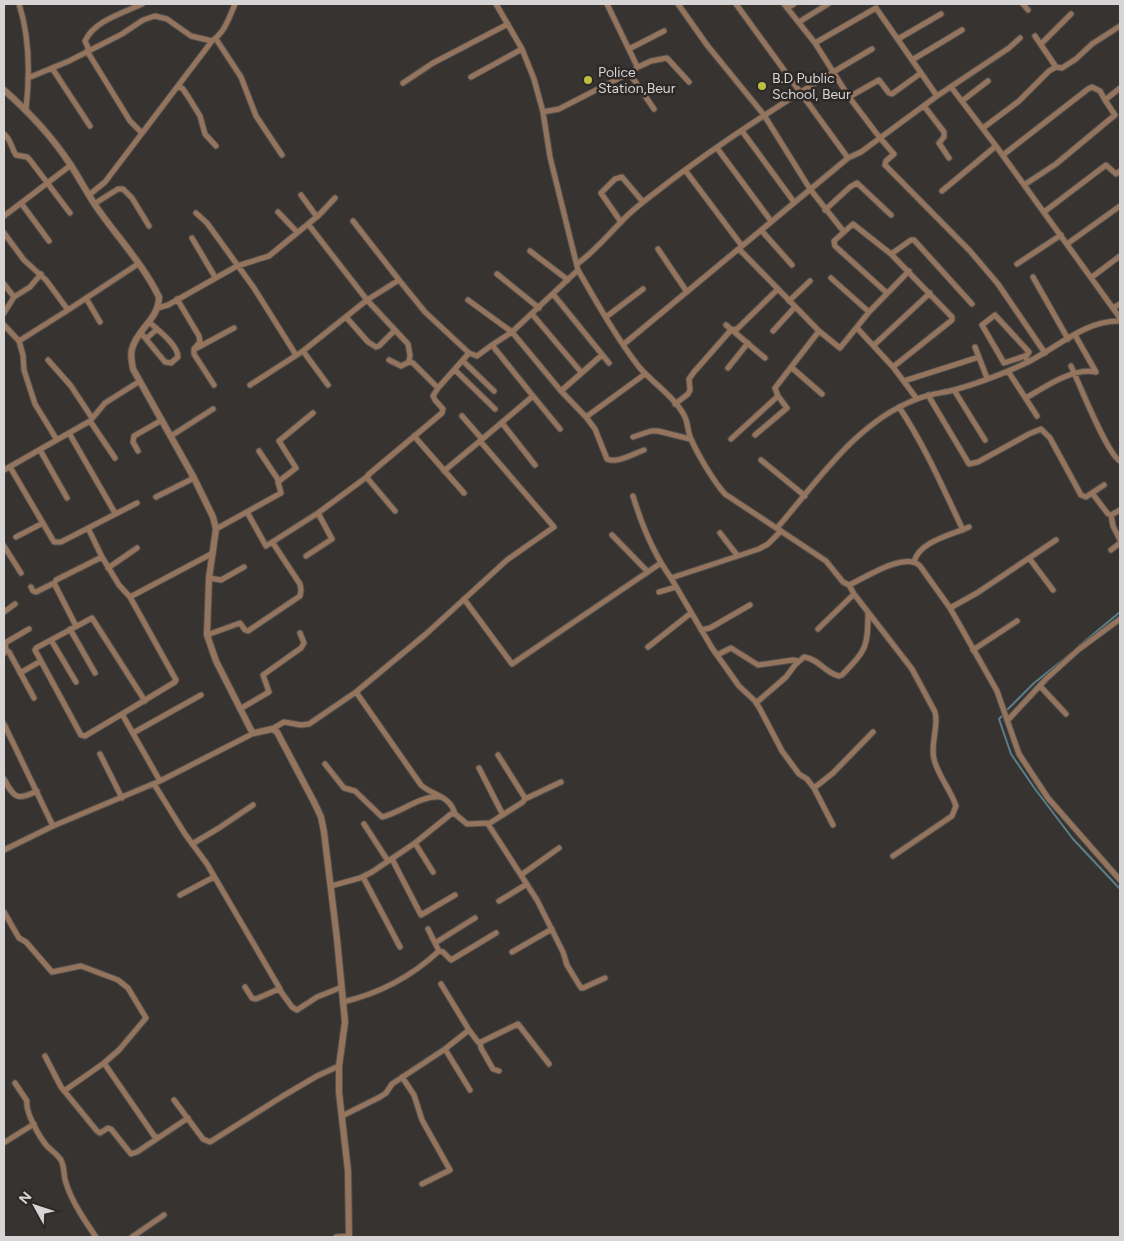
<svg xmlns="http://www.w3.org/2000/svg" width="1124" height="1241" viewBox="0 0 1124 1241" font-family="Figtree,sans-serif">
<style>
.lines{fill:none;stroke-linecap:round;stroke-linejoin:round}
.stream{stroke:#597f88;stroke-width:2}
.minor-casing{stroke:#53504e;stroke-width:7}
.tertiary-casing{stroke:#53504e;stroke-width:8}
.minor{stroke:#94745c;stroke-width:5}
.tertiary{stroke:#94745c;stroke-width:6}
.poi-dot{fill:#bbc045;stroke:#2c2927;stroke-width:2}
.labels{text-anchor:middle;stroke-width:5;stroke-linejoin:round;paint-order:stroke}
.poi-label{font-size:14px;fill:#d6d4d4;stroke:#2c2927;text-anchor:start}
</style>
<rect width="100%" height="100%" fill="#363331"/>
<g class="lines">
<!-- stream -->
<path class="stream" d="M 1079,646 L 1120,612
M 1008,709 L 1034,683 L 1074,651
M 1002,716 L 999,719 L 1011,754 L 1035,789 L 1073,839 L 1120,889"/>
<!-- minor casing -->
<g class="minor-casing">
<path id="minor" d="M 19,4 C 30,38 30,74 26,109
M 678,4 L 707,45 L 764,115 L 810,189 L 844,232 L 853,224 L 891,254 L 952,317 L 952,320 L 893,367
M 736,4 L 848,158
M 784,4 L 815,43
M 1023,4 L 1028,10
M 787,8 L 794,4
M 799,22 L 828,4
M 1035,36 L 1056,67
M 216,39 L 241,77 L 256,116 L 282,155
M 898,39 L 941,14
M 1041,44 L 1071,14
M 629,49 L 664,31
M 89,50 L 85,41 C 94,21 123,13 142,4
M 87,51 L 130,121 L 142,133
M 912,60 L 962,30
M 52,68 L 90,126
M 636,68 L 651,61 L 667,58 L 689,82
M 630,74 L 654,109
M 471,77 L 522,49
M 28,78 L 69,61 L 122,34 L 143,20 L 155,16 L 167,19 L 191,36 L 212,41
M 403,83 L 433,63 L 508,24
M 178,86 L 183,89 L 189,98 L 200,116 L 205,134 L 216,146
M 951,87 L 996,146 L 1120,318
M 937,96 L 880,138 L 849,97 L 815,43 L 876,8 L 937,96 L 1009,48 L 1020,38
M 849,97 L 879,80 L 889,93 L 892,94 L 921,73
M 962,101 L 988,81
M 924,106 L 944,132 L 944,137 L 939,143 L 949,158
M 543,112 L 559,109 L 635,70 L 637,66 L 635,62 L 607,4
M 983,128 L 1019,101 L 1049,71 L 1056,67 L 1062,68 L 1076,59 L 1092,44 L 1120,26
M 742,131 L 794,202
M 4,134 C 11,139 11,148 16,155 L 27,157 L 30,160 L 70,213
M 717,148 L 771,221
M 1003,155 L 1088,89 L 1092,87 L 1100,91 L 1105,100
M 685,170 L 742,246
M 1024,185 L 1056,164 L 1115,115 L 1105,100 L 1120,88
M 942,191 L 996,146
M 89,195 L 105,182 L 212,41 C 225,32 229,18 235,4
M 301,195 L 317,217
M 21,203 L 49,241
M 94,204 L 118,189 L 123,189 L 132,198 L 149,226
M 825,210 L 850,187 L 857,183 L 891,215
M 278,212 L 297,232
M 1044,212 L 1106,165 L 1116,174 L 1120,171
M 196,213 L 207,223 L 254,288 L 296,355
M 4,216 L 71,165
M 353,221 L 399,280
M 621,222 L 601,193 L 615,179 L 622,177 L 643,202
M 308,224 L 367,300 L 408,344 L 410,355 L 409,362
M 761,230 L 792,265
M 844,232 L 834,241 L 835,246 L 887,293
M 4,233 L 24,260 L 46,280 L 68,310 L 138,264
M 192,238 L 215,277
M 1067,244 L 1120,206
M 658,249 L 687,292
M 739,249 L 819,331 L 840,348 L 869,312 L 909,271
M 530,251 L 568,280
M 891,254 L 911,240 L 914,240 L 972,304
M 577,264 C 594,252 606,237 621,222 C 631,211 643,202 656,192 C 724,139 797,93 872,49
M 1017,264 L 1061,235
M 578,270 C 597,303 616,337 639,367 C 653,383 676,398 685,417 C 688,424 688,433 691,439 C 698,455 714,482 725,494 L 826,561 L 843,582 L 849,585 C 865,578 905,551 920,566 L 950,608 L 997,691 L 1019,754 L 1048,798 L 1120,880
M 497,274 L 539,308
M 1033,277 L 1068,339
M 1092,277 L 1120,256
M 831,278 L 869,312
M 4,284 L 14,297
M 553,294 L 609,363
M 86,298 L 100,322
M 177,299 L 199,336 L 200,342 L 194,349 L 194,354 L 214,385
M 468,300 L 512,332 L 561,391 L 586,417 L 645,374
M 789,301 L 810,281
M 158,308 L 168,305 L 237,266 L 269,256 L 319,215 L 335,198
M 1113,308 L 1120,304
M 4,313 L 14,297 L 30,287 L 41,274
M 532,314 L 581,372
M 346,317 L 368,342 L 376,347 L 379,346 L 394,331
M 606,317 L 643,289
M 4,325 L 19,341 L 23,355 L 24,370 L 35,404 L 57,440
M 726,325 L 765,358
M 857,328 L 893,367 L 917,399
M 773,331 L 795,307
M 141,333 L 165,362 L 171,363 L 178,357 C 178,345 158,330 149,322
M 1075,335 L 1096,372
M 146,339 L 157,329
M 19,341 L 68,310
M 624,344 L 848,158 L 861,152 L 880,138 L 894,154 L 886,161 L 885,165 L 970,251 L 998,284 L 1045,353
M 874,345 L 930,293
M 975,347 L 987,378
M 197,348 L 234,328
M 303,351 L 328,385
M 1025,356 L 1028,354 L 1029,352 L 995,315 L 982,325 L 1004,363 L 1025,356 L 1028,362
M 48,360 L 71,386 L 92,418
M 389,360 L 401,366 L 409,362 L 413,363 L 438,388
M 463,361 L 494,391
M 1071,366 C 1079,383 1107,454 1120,461
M 791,367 L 822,394
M 728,368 L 748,343
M 455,370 L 495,409
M 1008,371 L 1037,416
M 904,381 L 979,357
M 250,385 L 303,351 L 367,300 L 399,280 L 425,312 L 469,353 L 477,356 L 492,345
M 954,390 L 985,440
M 561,391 L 602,355
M 928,395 L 969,464 L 978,462 L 1029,434 L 1041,429 L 1050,438 L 1081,495 L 1086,497 L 1104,485
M 533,396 L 560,429
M 1026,398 C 1045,387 1073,367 1096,372
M 675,404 L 688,394 L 690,390 L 689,379 L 694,372 L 731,330 L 737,329 L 778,289
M 899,407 C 925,446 943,488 963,530
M 462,416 L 482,439
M 586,417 L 595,429 L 607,459 C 617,464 635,453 644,450
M 90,421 L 115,458
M 502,423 L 535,465
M 69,433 L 115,513
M 755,435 L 787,408 L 778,396 L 775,388 L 819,331
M 171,436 L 213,409
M 414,436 L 464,493
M 633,437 L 651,431 L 658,431 L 690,439
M 731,439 L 778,396
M 40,450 L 67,498
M 138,451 L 133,442 L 134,436 L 162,420
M 259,451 L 279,481
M 761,460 L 805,496
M 10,467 L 54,542 L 61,542 L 137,503
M 4,470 L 90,421 L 105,403 L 140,381
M 444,471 L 480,441
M 1092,493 L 1108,514 L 1111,515 L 1120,510
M 633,496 C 642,526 653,553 671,578 L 759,549 L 768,544 L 781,531
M 156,497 L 194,478
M 395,511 L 368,479 L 368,475 L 442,413 L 443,409 L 435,400 L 433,396 L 438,388 L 469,353
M 247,512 L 266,546 L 318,513 L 368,476
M 1111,515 L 1113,526 L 1120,540
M 777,528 C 818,481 856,422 917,399 C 929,394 942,393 954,390 C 979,383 1005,373 1028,362 C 1058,347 1086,320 1120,321
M 216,529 L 281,493 L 278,482 L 296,468 L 279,441 L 313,413
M 720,533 L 737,555
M 612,535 L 648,572
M 16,537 L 43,523
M 4,546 L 21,573
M 1111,550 L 1120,543
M 306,556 L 332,539 L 318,513
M 102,557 L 119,585 L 130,597 L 176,680 L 175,682 L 122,714 L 160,781
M 1029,558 L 1053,590
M 914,562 C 919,541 952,535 969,527
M 108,568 L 137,548
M 209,578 L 221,580 L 244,567
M 671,578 L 712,648 L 739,686 L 755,701 L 760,709 L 782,751 L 799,774 L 807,779 L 814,788 L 833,825
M 54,584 L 56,580 L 102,557 L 88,528
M 849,585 L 854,594 L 912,669 L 935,712 C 939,728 930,743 934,759 C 938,776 951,790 956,806 L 952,816 L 893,856
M 31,587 L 33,591 L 36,592 L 52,584 L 55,585 L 76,626
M 659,592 L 676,587
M 130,597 L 213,553
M 464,599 L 512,664 L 661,563
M 950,608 L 977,593 L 1056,540
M 4,612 L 15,604
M 70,629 L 95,673
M 818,629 L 854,594
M 701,630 L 710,628 L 750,605
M 207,635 L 240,623 L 245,630 L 248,631 L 300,596 L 301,590 L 300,584 L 273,543
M 51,640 L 76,682
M 648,647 L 691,613
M 6,650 L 9,652 L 34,698
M 973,650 L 1017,621
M 4,653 L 6,650 L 5,643 L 29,629
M 717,655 L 731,648 L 758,665 L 793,660 L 798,661
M 20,673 L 41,661
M 1040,686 L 1066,714
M 356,692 L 421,785 C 433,796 450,795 455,814
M 756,703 L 786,677 L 795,665 L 804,657 C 819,659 825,673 839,676 L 842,675 C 866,650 868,648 868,613
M 240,709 L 269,692 L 263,675 L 301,648 L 304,643 L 300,633
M 122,714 L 85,736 L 81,735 L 35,650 L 36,648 L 92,618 L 145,701
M 1008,720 L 1046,679 L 1078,650 L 1120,619
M 4,724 L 53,826
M 272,729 L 284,722 L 301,725 L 309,724 L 356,692 L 426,634 L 507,560 L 554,527 L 480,441 L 533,396 L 492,345 L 512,332 L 578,270 L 550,157 L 543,112 L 534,79 L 522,49 L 496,4
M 133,733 L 201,695
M 100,754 L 122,798
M 325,764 L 344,788 L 355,791 L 382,817 C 400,813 421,795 440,797
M 479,768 L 503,815
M 4,779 C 14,798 17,801 37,791
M 154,784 L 185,834 L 207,864 L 280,989
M 814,788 L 833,773 L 873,732
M 525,799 L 561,782
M 364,824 L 388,861
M 488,824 L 537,900 L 563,952 L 567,965 L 581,988 L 583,988 L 605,978
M 415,843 L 433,872
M 192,844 L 219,828 L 253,805
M 4,850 L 53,826 L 160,781 L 254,733
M 392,859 L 421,915 L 455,895
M 521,875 L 559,848
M 363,877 L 400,947
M 331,886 L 360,878 L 372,872 L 415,843 L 451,814 L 455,814 L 467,824 L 490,823 L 523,802 L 525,798 L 498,755
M 180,895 L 214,877
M 499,901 L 527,884
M 4,912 L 19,938 L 26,942 L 52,972 L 81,966 L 118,980 L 128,988 L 146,1018 L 119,1050 L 104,1063 L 64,1091
M 435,943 L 475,918
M 439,951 L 443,952 L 451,960 L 496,933
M 512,952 L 552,929
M 441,984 L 469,1030
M 245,987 L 252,998 L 256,999 L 279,989 L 292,1007 L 297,1010 L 317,997 L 342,987
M 343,1002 C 381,993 411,977 439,951 L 428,929
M 480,1042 L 481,1048 L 493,1069 L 499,1071
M 445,1049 L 470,1090
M 45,1056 L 61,1087 L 97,1131 L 100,1133 L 108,1128 L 111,1129 L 131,1154 L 137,1152 L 188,1118
M 104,1063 L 155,1137 L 158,1137
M 402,1077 L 414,1095 L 422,1120 L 450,1170 L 422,1184
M 15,1083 L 27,1101 C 25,1112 40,1138 47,1146 C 52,1151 57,1154 61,1160 C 65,1168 63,1175 66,1183 C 72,1202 85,1221 96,1237
M 174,1100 L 203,1139 L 210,1142 L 283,1096 L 317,1076 L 339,1066
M 342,1116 L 380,1097 L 386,1093 L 392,1084 L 445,1049 L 469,1030 L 478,1042 L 481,1042 L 518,1024 L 549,1064
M 5,1142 L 34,1124
M 132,1237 L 164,1215
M 336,1237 L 349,1236"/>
</g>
<!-- tertiary casing -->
<g class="tertiary-casing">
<path id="tertiary" d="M 4,90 C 29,112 51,135 70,164 C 80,179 89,197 100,212 C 120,240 144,266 159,297 C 159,319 137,329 132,349 C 130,355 132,362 133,369 L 194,478 L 213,517 L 216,529 L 209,578 L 207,635 L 216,661 L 251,730 L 254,733 L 272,729 L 277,732 L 314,802 L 321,817 L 324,832 L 337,939 L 345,1022 L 339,1066 L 339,1092 L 348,1171 L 349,1237"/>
</g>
<!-- minor -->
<use href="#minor" class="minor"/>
<!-- tertiary -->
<use href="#tertiary" class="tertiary"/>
</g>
<!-- markers -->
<g class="poi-dot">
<circle cx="588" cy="80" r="5"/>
<circle cx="762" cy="86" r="5"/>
</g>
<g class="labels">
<!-- poi labels -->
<g class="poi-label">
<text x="598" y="77">Police<tspan x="598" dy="16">Station,Beur</tspan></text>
<text x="772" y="83">B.D Public<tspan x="772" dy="16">School, Beur</tspan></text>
</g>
</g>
<!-- border -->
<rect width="1124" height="1241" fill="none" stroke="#d6d4d4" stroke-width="10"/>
<!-- north arrow -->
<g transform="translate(35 1206) rotate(310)" stroke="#2c2927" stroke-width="4" paint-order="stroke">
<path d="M0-4L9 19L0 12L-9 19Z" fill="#d6d4d4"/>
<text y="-8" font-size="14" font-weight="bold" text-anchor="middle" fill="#d6d4d4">N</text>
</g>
</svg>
